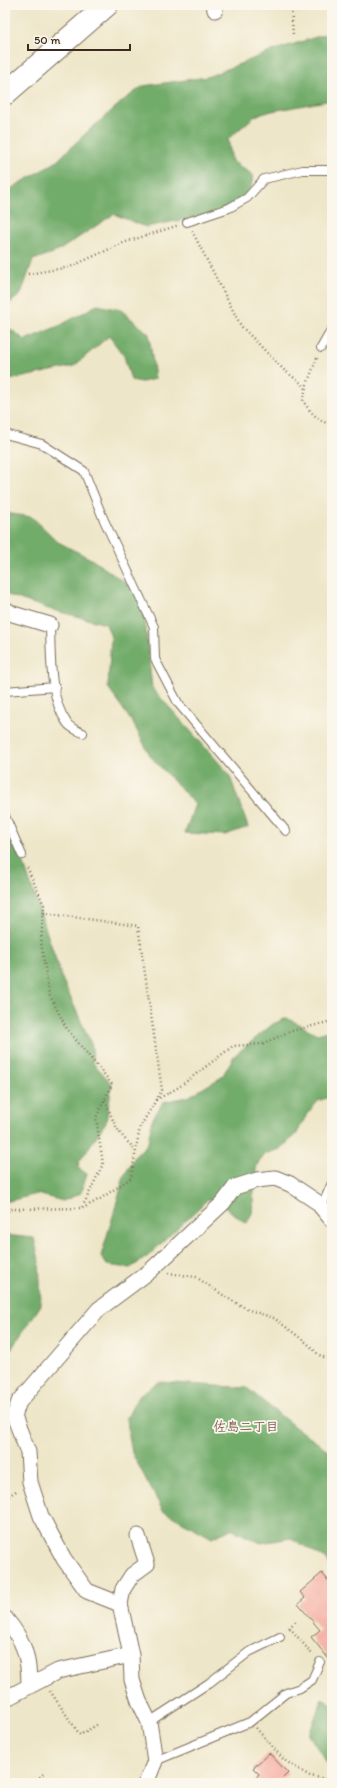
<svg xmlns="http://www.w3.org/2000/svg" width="337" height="1788" viewBox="0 0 337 1788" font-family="Itim,'Klee One',sans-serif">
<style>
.forest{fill:#72ac6b;stroke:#566b44}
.building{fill:#f5a89e}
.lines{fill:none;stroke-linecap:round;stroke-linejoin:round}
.lane-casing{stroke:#7a6c5a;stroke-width:10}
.street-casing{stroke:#7a6c5a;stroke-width:17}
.secondary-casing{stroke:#7a6c5a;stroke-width:24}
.path{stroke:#7a6c5a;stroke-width:2.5;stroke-dasharray:1 3;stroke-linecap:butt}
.lane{stroke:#fff;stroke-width:8}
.street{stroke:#fff;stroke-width:15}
.secondary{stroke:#fff;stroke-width:22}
.labels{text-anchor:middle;stroke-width:3.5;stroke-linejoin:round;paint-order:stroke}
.neighbourhood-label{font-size:13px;font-weight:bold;fill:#7c564b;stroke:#fbf7ec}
</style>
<rect width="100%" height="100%" fill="#fbf7ec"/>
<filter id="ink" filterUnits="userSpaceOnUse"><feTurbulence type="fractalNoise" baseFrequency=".025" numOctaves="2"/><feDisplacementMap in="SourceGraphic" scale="8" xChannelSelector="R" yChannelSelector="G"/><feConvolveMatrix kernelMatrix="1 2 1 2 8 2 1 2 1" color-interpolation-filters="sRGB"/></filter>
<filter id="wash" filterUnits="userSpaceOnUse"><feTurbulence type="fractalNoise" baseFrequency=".012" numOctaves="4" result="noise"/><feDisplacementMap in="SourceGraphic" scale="16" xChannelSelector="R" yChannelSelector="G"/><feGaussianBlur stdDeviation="0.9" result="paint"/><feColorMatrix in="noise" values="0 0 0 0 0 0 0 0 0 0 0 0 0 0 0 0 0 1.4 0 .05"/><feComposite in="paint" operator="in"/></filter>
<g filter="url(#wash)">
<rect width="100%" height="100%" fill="#eee6c8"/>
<!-- forest -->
<path class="forest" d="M 332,32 L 332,100 L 272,111 L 255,116 L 228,139 L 232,161 L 253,175 L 251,189 L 230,210 L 146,227 L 114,214 L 58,251 L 33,260 L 21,294 L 5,307 L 5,192 L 56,162 L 86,133 L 124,100 L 143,86 L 207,77 L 275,50 Z
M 97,305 L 121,310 L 149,334 L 155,379 L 142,382 L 131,380 L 124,356 L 109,336 L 74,366 L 5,381 L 5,325 L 25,340 L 61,325 Z
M 5,513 L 32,517 L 58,542 L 91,559 L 142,594 L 152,688 L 229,774 L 248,827 L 225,835 L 185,833 L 195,804 L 151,757 L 134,725 L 108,687 L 111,637 L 106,624 L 49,609 L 5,594 Z
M 5,831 L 23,861 L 63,981 L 92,1046 L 93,1063 L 112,1084 L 106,1122 L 79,1162 L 78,1168 L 87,1174 L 81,1193 L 63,1201 L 37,1194 L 5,1202 Z
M 287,1018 L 317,1034 L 332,1030 L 332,1096 L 318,1101 L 307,1114 L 296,1135 L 280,1149 L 265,1154 L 259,1161 L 256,1169 L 252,1213 L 247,1223 C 235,1217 220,1200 208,1199 L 147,1257 L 130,1268 L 107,1265 L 101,1256 L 113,1216 L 124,1176 L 136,1155 L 148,1143 L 152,1120 L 163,1102 L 188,1097 L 222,1077 L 234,1056 L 273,1024 Z
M 5,1235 L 34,1238 L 39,1260 L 41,1305 L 5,1358 Z
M 159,1382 L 247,1388 L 296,1428 L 332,1453 L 332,1570 L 326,1559 L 291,1538 L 261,1543 L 231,1529 L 212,1538 L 163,1511 L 132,1453 L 126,1419 L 139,1395 Z
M 322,1698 L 332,1704 L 332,1771 L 309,1735 Z"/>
<g id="blocks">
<!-- building -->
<path class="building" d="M 322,1573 L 332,1585 L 332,1663 L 311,1637 L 320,1630 L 298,1604 L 305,1598 L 300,1592 Z
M 269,1753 L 288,1773 L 278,1783 L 261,1783 L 256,1778 L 259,1774 L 253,1768 Z"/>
</g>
</g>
<g filter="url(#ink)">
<use href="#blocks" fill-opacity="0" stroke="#7a6c5a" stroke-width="1"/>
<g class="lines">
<!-- lane casing -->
<g class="lane-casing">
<path id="lane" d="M 187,222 L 229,208 L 247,198 L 264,179 L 303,170 L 332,170
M 321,348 L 332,329
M 5,434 L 42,444 L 84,471 L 103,518 L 154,627 L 155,659 L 178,703 L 286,831
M 50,625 C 51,655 49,698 67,723 C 70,728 78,731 83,733
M 5,691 L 55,687
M 5,816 L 22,855
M 321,1208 L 332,1183
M 149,1722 L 209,1683 L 249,1652 L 280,1637
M 155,1761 L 250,1722 L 286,1693 L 300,1688 L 312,1680 L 320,1662"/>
</g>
<!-- street casing -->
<g class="street-casing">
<path id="street" d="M 214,5 L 215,10
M 5,609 L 13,614 L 50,625
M 138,1536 L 147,1564 L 132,1575 L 123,1589 L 120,1604 L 131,1655 L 132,1680 L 139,1701 L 149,1722 L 155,1761 L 146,1783
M 120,1604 L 87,1591 L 64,1559 L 41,1516 L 30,1482 L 28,1452 L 14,1416 L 19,1402 L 99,1309 L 150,1271 L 223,1203 L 235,1187 L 257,1180 L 275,1178 L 290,1184 L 317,1202 L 332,1220
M 5,1618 C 24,1640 29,1657 29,1685
M 5,1699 L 58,1671 L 131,1655"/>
</g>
<!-- secondary casing -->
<g class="secondary-casing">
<path id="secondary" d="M 5,94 L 107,5"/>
</g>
<!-- path -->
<path class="path" d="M 291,5 L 293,36
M 192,231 L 241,326 L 284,370 L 306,387
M 28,274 L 70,267 L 123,243 L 179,225
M 317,358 L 306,387 L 303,401 C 311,413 318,421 332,425
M 44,913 L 138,926 L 162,1090 L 140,1127 L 131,1178 L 100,1199 L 83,1208
M 105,1100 C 114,1124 117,1133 136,1150
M 156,1100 L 179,1087 L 233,1046 L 263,1044 L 288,1032 L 332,1021
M 5,1214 L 10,1209 L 82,1208 L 103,1164 L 96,1118 L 112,1084 L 67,1029 L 49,994 L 41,942 L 44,905 L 26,865
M 168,1273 L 196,1277 L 229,1299 L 249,1310 L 274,1318 L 307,1343 L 319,1355 L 332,1361
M 5,1498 L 18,1490
M 289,1628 L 297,1620
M 290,1628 L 313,1655
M 50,1691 L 80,1735 L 98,1724
M 256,1728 L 284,1760 L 310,1776 L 332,1780
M 34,1783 L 43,1774"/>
<!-- lane -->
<use href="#lane" class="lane"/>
<!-- street -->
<use href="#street" class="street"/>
<!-- secondary -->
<use href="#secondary" class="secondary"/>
</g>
</g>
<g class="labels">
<!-- neighbourhood labels -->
<g class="neighbourhood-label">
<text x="246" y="1431">佐島二丁目</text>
</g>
</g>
<!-- margin -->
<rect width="337" height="1788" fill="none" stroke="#fbf7ec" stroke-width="20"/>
<!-- scale -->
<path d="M28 44v6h102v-6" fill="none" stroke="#3b2a1e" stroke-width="2"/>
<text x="34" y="44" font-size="12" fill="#3b2a1e" stroke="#fbf7ec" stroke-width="3" paint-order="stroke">50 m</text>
</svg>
